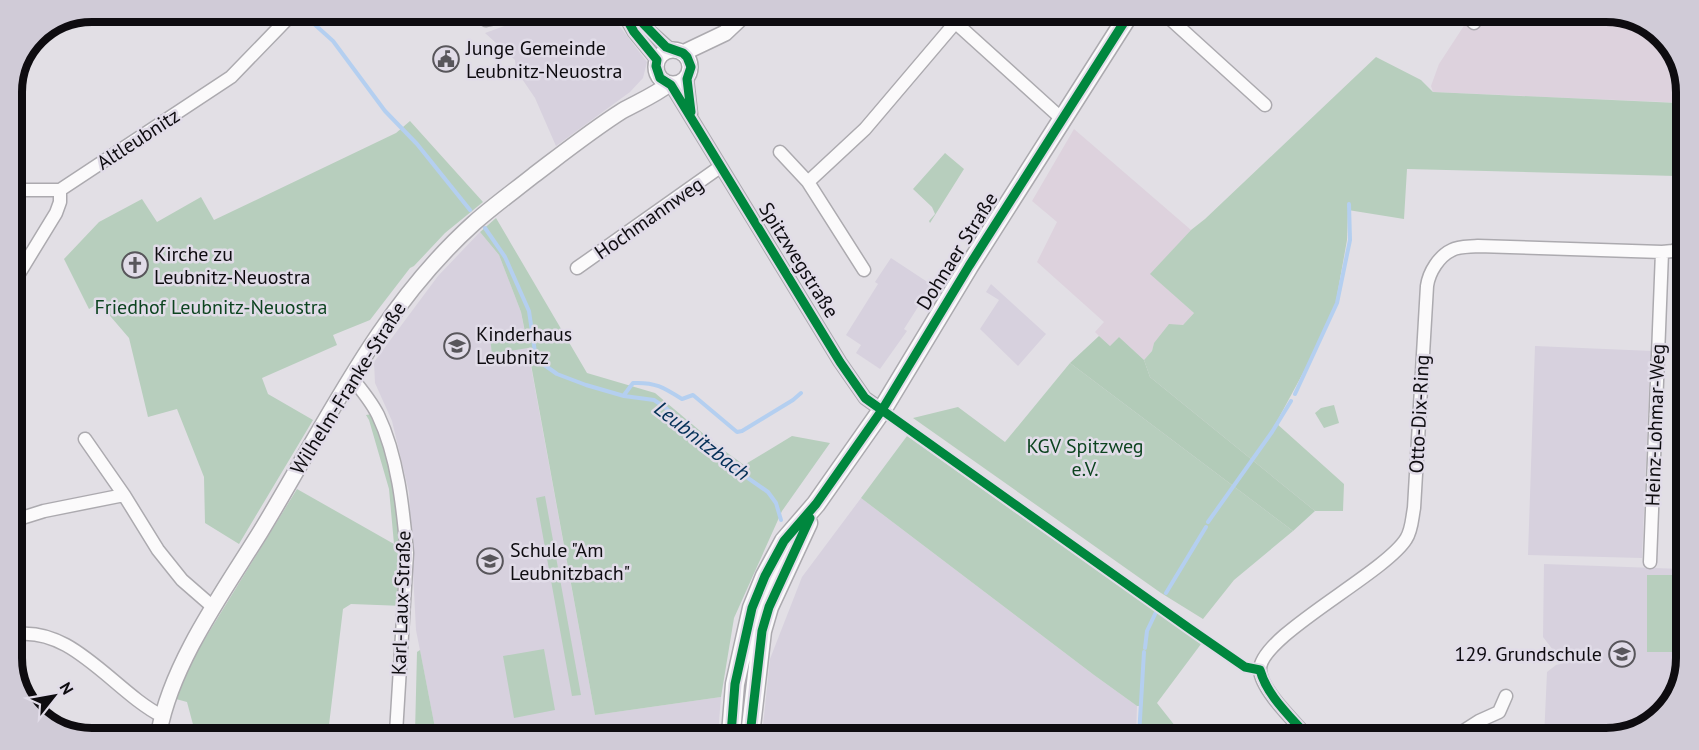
<svg xmlns="http://www.w3.org/2000/svg" width="1699" height="750" viewBox="0 0 1699 750" font-family="'PT Sans',sans-serif">
<style>
.built{fill:#d7d1de}
.industrial{fill:#ddd2dd}
.green{fill:#b7cebd}
.forest{fill:#b2cbb8}
.lines{fill:none;stroke-linecap:round;stroke-linejoin:round}
.stream{stroke:#b4cff0;stroke-width:4}
.minor-casing{stroke:#acaaaf;stroke-width:15}
.tertiary-casing{stroke:#acaaaf;stroke-width:18}
.secondary-casing{stroke:#acaaaf;stroke-width:21}
.minor{stroke:#fbfafb;stroke-width:12}
.tertiary{stroke:#fbfafb;stroke-width:15}
.secondary{stroke:#fbfafb;stroke-width:18}
.cycleway-casing{stroke:#e1dce8;stroke-width:13}
.cycleway{stroke:#00873e;stroke-width:9}
.labels{text-anchor:middle;stroke-width:5;stroke-linejoin:round;paint-order:stroke}
.poi-label{font-size:20px;fill:#0e0c10;stroke:#e1dce8;text-anchor:start}
.street-label{font-size:20px;fill:#0e0c10;stroke:#e1dce8}
.park-label{font-size:20px;fill:#0d4420;stroke:#e1dce8}
.water-label{font-size:21px;font-style:italic;fill:#032f57;stroke:#e1dce8}
.rim{fill:none;stroke:#0e0c10;stroke-width:8}
</style>
<rect width="100%" height="100%" fill="#e2dfe5"/>
<!-- built -->
<path class="built" d="M 551,14 L 607,14 L 614,19 L 647,62 L 643,78 L 630,92 L 556,146 L 535,98 L 516,70 L 515,60 L 485,33 L 530,17 Z
M 480,232 L 499,255 L 521,312 L 595,715 L 721,697 L 718,734 L 436,733 L 416,630 L 409,492 L 392,421 L 375,383 L 374,362 L 438,276 Z
M 891,258 L 932,285 L 904,329 L 907,331 L 880,369 L 856,353 L 861,345 L 846,335 L 878,284 L 875,282 Z
M 991,284 L 1046,334 L 1018,366 L 980,329 L 999,300 L 986,292 Z
M 1535,346 L 1652,351 L 1650,364 L 1642,558 L 1528,555 Z
M 861,498 L 1094,675 L 1137,706 L 1136,736 L 762,735 L 770,659 L 802,577 Z
M 1544,564 L 1682,569 L 1681,688 L 1651,724 L 1606,738 L 1544,738 L 1547,672 L 1556,665 L 1564,663 L 1563,651 L 1553,650 L 1543,637 Z"/>
<!-- industrial -->
<path class="industrial" d="M 1469,18 L 1637,18 L 1673,48 L 1687,88 L 1687,103 L 1433,92 L 1431,86 L 1439,64 Z
M 1074,129 L 1191,230 L 1151,274 L 1194,313 L 1183,325 L 1154,343 L 1152,351 L 1144,360 L 1119,337 L 1110,346 L 1099,336 L 1095,332 L 1104,322 L 1037,262 L 1057,222 L 1032,201 Z"/>
<!-- green -->
<path class="green" d="M 1376,57 L 1421,80 L 1433,92 L 1678,103 L 1676,176 L 1407,169 L 1404,219 L 1348,210 L 1347,240 L 1335,307 L 1316,349 L 1276,423 L 1344,484 L 1343,511 L 1315,511 L 1150,377 L 1144,360 L 1152,351 L 1154,343 L 1169,324 L 1183,325 L 1194,313 L 1150,274 L 1191,230 L 1205,219 Z
M 410,121 L 483,202 L 445,233 L 414,266 L 410,268 L 370,320 L 333,335 L 337,345 L 262,378 L 268,394 L 313,420 L 239,544 L 205,523 L 204,477 L 177,409 L 148,417 L 129,338 L 99,303 L 89,309 L 64,259 L 99,222 L 142,199 L 157,222 L 201,197 L 214,220 L 396,133 Z
M 945,153 L 964,169 L 930,223 L 929,221 L 935,214 L 932,207 L 913,189 Z
M 496,218 L 587,373 L 655,393 L 718,446 L 744,465 L 792,436 L 830,443 L 782,511 L 734,618 L 721,697 L 595,715 L 528,348 L 492,354 L 490,338 L 525,332 L 521,312 L 499,255 L 480,232 Z
M 1070,363 L 1293,531 L 1234,580 L 1203,619 L 1161,593 L 913,418 L 958,407 L 1005,442 Z
M 1334,405 L 1339,423 L 1324,428 L 1315,413 L 1321,408 Z
M 372,414 L 378,416 L 400,496 L 404,606 L 351,604 L 343,609 L 328,733 L 195,732 L 187,702 L 176,699 L 193,658 L 297,489 L 394,544 L 389,489 L 369,420 L 366,415 Z
M 907,436 L 1201,644 L 1157,703 L 1183,736 L 1140,736 L 1141,706 L 1137,706 L 1094,675 L 861,498 Z
M 545,496 L 581,695 L 572,696 L 536,498 Z
M 1647,575 L 1682,575 L 1681,652 L 1647,652 Z
M 544,649 L 555,710 L 514,718 L 503,656 Z
M 420,650 L 436,733 L 415,733 L 417,652 Z"/>
<!-- forest -->
<path class="forest" d="M 1099,336 L 1110,346 L 1119,337 L 1144,360 L 1150,377 L 1315,511 L 1293,531 L 1070,363 Z"/>
<g class="lines">
<!-- stream -->
<path class="stream" d="M 303,20 L 313,23 L 333,41 L 385,111 L 417,144 L 470,210
M 29,52 L 49,30
M 485,228 L 505,257 L 529,311 L 536,359 L 557,374 L 586,385 L 624,396 L 654,400 L 666,408 L 715,455 L 768,492 L 776,503 L 781,520
M 1295,394 L 1337,303 L 1350,240 L 1349,204
M 624,395 L 633,383 C 655,382 663,387 682,399 L 693,395 L 737,432 L 742,431 L 793,400 L 801,393
M 1208,522 L 1272,432 L 1291,401
M 1166,593 L 1206,527
M 1145,648 L 1147,631 L 1157,610
M 1139,736 L 1144,652"/>
<!-- minor casing -->
<g class="minor-casing">
<path id="minor" d="M 477,14 L 486,20 L 514,14
M 624,14 L 634,32 L 657,60
M 634,14 L 643,25 L 671,50
M 947,15 L 1062,119
M 1167,16 L 1265,105
M 1469,18 L 1474,23
M 687,79 L 691,114
M 671,85 L 840,362 L 865,398 L 882,410
M 780,152 L 808,182 L 864,270
M 808,182 L 865,129 L 955,23
M 12,190 L 60,190 L 231,77 L 293,13
M 577,268 L 720,167
M 12,285 L 56,213 L 60,202 L 60,190
M 351,377 C 361,389 371,401 378,415 C 398,457 403,508 407,553 L 396,733
M 85,439 L 124,495 L 158,550 L 182,580 L 213,607
M 12,521 L 44,511 L 124,495
M 1650,562 L 1662,252
M 12,635 C 71,623 114,692 162,716
M 1308,737 C 1295,722 1261,690 1260,670 C 1259,636 1384,574 1406,539 C 1412,530 1412,518 1414,508 L 1427,286 C 1429,272 1439,256 1452,250 C 1459,246 1470,247 1478,246 L 1662,252 L 1673,251 L 1685,245
M 1454,737 L 1479,721 L 1499,712 L 1506,696"/>
</g>
<!-- tertiary casing -->
<g class="tertiary-casing">
<path id="tertiary" d="M656 67a17 17 0 1 1 34 0a17 17 0 1 1-34 0Z
M 683,53 L 725,33 L 744,15
M 159,732 C 172,662 224,591 261,531 C 326,424 379,308 474,223 C 493,206 514,191 534,175 C 563,153 592,130 622,111 C 638,102 655,95 669,84"/>
</g>
<!-- secondary casing -->
<g class="secondary-casing">
<path id="secondary" d="M 731,734 L 735,684 L 752,608 L 765,576 L 784,541 L 816,504 L 882,410 L 969,266 L 1128,16
M 750,735 L 762,631 L 769,607 L 808,523"/>
</g>
<!-- minor -->
<use href="#minor" class="minor"/>
<!-- tertiary -->
<use href="#tertiary" class="tertiary"/>
<!-- secondary -->
<use href="#secondary" class="secondary"/>
<!-- cycleway casing -->
<g class="cycleway-casing">
<path id="cycleway" d="M 624,14 L 634,32 L 657,60 L 656,66 L 660,78 L 671,85 L 840,362 L 865,398 L 1190,629 L 1245,667 L 1260,670 C 1267,696 1291,717 1308,737
M 634,14 L 666,47 L 683,53 L 687,57 L 691,67 L 687,79 L 691,112
M 731,734 L 735,684 L 752,608 L 765,576 L 784,541 L 816,504 L 882,410 L 969,266 L 1128,16
M 750,735 L 762,631 L 769,607 L 810,518"/>
</g>
<!-- cycleway -->
<use href="#cycleway" class="cycleway"/>
</g>
<!-- icons -->
<defs>
<g id="civic-ring" transform="scale(1.35)"><circle r="9.5" fill="#e1dce8" stroke="#58565b" stroke-width="1.5"/><path d="M-.6-6.5H3V-4.5H.6V-3L4-1V1h2V6H-6V1h2V-1L-.6-3ZM-1.2 2.5V6h2.4V2.5Z" fill="#58565b"/></g>
<g id="church-ring" transform="scale(1.35)"><circle r="9.5" fill="#e1dce8" stroke="#58565b" stroke-width="1.5"/><path d="M-1.2-6h2.4v3.5h3.3v2.4h-3.3V6h-2.4V-.1h-3.3v-2.4h3.3Z" fill="#58565b"/></g>
<g id="school-ring" transform="scale(1.35)"><circle r="9.5" fill="#e1dce8" stroke="#58565b" stroke-width="1.5"/><path d="M0-5L7-2L0 1L-7-2ZM-4 1L0 2.5L4 1V4Q0 6-4 4Z" fill="#58565b"/></g>
</defs>
<g fill-rule="evenodd">
<use href="#civic-ring" x="446" y="59"/>
<use href="#church-ring" x="135" y="265"/>
<use href="#school-ring" x="457" y="346"/>
<use href="#school-ring" x="490" y="561"/>
<use href="#school-ring" x="1622" y="654"/>
</g>
<g class="labels">
<!-- poi labels -->
<g class="poi-label">
<text x="466" y="55">Junge Gemeinde<tspan x="466" dy="23">Leubnitz-Neuostra</tspan></text>
<text x="154" y="261">Kirche zu<tspan x="154" dy="23">Leubnitz-Neuostra</tspan></text>
<text x="476" y="341">Kinderhaus<tspan x="476" dy="23">Leubnitz</tspan></text>
<text x="510" y="557">Schule "Am<tspan x="510" dy="23">Leubnitzbach"</tspan></text>
<text x="1602" y="661" text-anchor="end">129. Grundschule</text>
</g>
<!-- street labels -->
<g class="street-label">
<text transform="translate(138 139) rotate(-33)" y="7">Altleubnitz</text>
<text transform="translate(649 218) rotate(-35)" y="7">Hochmannweg</text>
<text transform="translate(957 251) rotate(-58)" y="7">Dohnaer Straße</text>
<text transform="translate(799 260) rotate(58)" y="7">Spitzwegstraße</text>
<text transform="translate(348 388) rotate(-58)" y="7">Wilhelm-Franke-Straße</text>
<text transform="translate(1419 414) rotate(-87)" y="7">Otto-Dix-Ring</text>
<text transform="translate(1655 425) rotate(-88)" y="7">Heinz-Lohmar-Weg</text>
<text transform="translate(401 603) rotate(-88)" y="7">Karl-Laux-Straße</text>
</g>
<!-- park labels -->
<g class="park-label">
<text x="211" y="314">Friedhof Leubnitz-Neuostra</text>
<text x="1085" y="453">KGV Spitzweg<tspan x="1085" dy="23">e.V.</tspan></text>
</g>
<!-- water labels -->
<g class="water-label">
<text transform="translate(702 441) rotate(38)" y="7">Leubnitzbach</text>
</g>
</g>
<!-- crop -->
<path d="M0 0H1699V750H0ZM92 22H1606A70 70 0 0 1 1676 92V658A70 70 0 0 1 1606 728H92A70 70 0 0 1 22 658V92A70 70 0 0 1 92 22Z" fill="#d0cbd7" fill-rule="evenodd"/>
<path class="rim" d="M92 22H1606A70 70 0 0 1 1676 92V658A70 70 0 0 1 1606 728H92A70 70 0 0 1 22 658V92A70 70 0 0 1 92 22Z"/>
<!-- north arrow -->
<g transform="translate(54 696) rotate(59)" stroke="#e1dce8" stroke-width="4.5" paint-order="stroke">
<path d="M0-4.5L10 22L0 15L-10 22Z" fill="#0e0c10"/>
<text y="-9" font-size="16" font-weight="bold" text-anchor="middle" fill="#0e0c10">N</text>
</g>
</svg>
